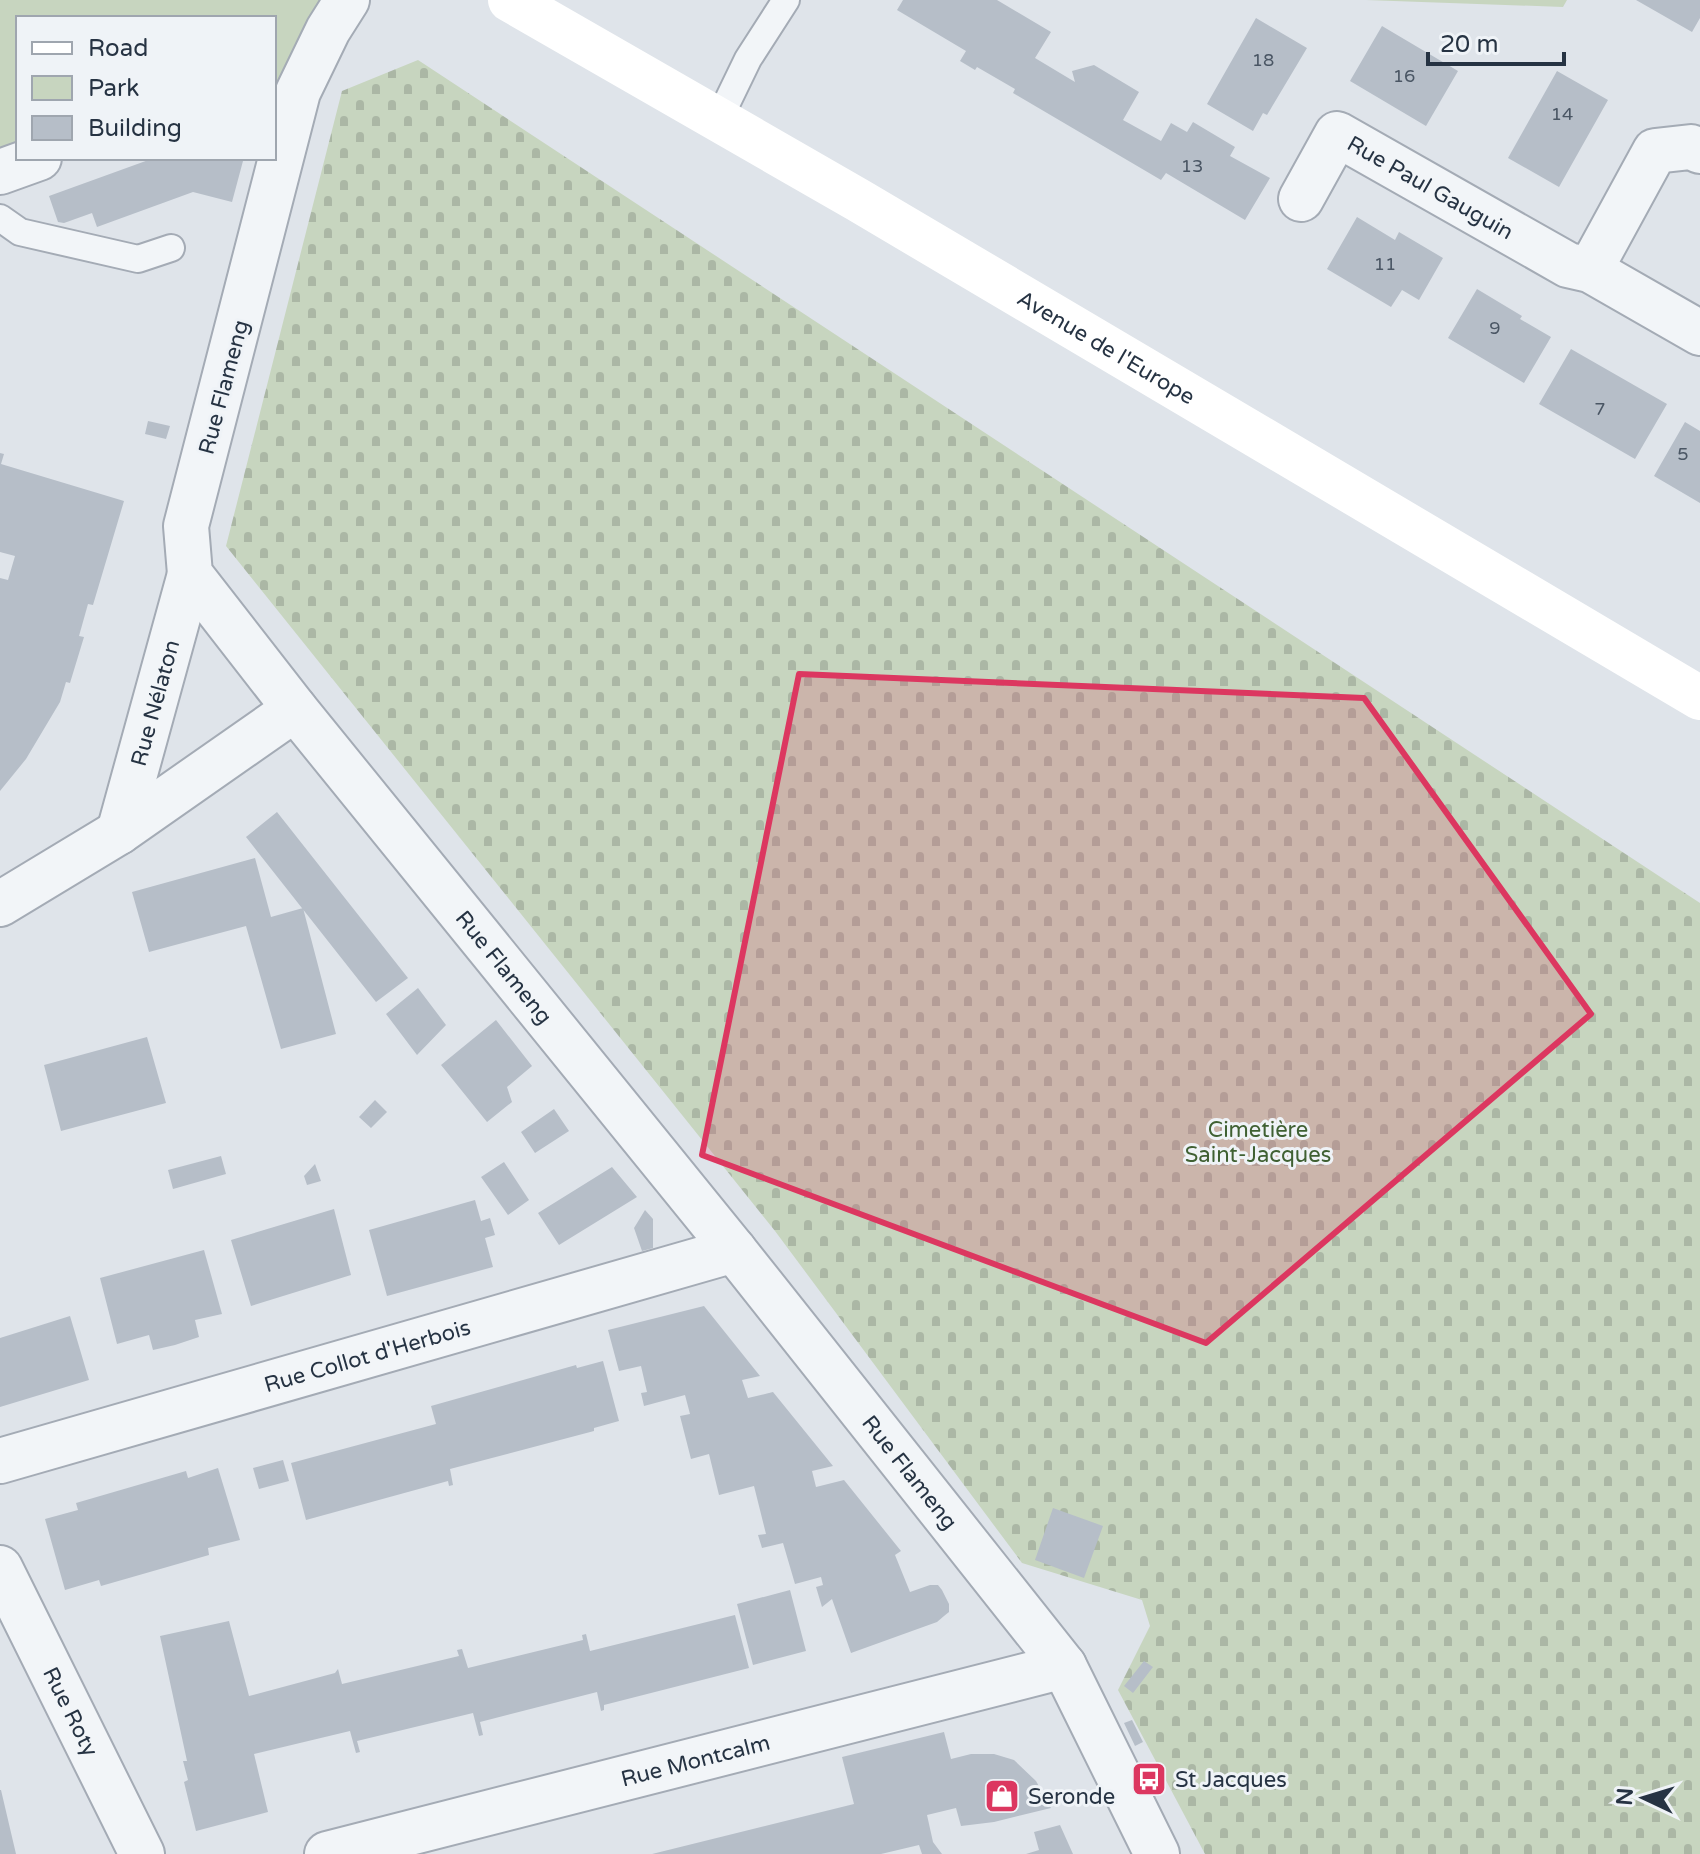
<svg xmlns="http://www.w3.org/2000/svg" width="1700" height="1854" viewBox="0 0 1700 1854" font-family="'Varela Round',sans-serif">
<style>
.cemetery{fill:url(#cemetery-stones)}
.park{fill:#c7d5bf}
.building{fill:#b6bec8}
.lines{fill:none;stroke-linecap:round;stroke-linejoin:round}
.lane-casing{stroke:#a4abb5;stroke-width:30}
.street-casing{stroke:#a4abb5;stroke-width:48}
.lane{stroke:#f2f5f8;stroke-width:26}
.street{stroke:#f2f5f8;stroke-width:44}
.secondary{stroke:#fff;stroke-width:44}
.marked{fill:#dc3760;fill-opacity:0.2;stroke:#dc3760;stroke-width:6;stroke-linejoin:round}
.labels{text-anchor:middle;stroke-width:6;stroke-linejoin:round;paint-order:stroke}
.number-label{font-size:18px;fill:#4a5664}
.street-label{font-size:22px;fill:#263343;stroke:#eff3f7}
.park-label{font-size:22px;fill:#3f6032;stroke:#eff3f7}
.poi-label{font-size:22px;fill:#263343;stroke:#eff3f7;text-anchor:start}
</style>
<defs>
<pattern id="cemetery-stones" width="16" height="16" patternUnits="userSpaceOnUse" patternTransform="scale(2)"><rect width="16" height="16" fill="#c7d5bf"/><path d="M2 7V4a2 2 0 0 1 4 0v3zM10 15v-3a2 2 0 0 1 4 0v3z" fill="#abb7a5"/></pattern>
</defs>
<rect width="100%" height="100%" fill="#dfe4ea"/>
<!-- cemetery -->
<path class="cemetery" d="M 418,60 L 1700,903 L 1700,1854 L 1205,1854 L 1118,1690 L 1150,1626 L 1142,1600 L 1022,1563 L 775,1231 L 226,546 L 342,91 Z"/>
<!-- park -->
<path class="park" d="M 0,0 L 347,0 L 298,92 L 274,87 L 274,18 L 18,18 L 18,158 L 0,172 Z
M 1366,0 L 1567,0 L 1563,7 Z"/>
<!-- building -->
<path class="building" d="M 903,0 L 997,0 L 1051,32 L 1035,58 L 1075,82 L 1072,71 L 1094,65 L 1139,92 L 1123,120 L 1161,141 L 1171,123 L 1187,132 L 1193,122 L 1235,147 L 1230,156 L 1270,178 L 1245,220 L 1166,173 L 1161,180 L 1013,93 L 1015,89 L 977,67 L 975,70 L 960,61 L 966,51 L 897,10 Z
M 1636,0 L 1700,0 L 1700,18 L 1692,32 Z
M 1256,18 L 1307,48 L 1267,115 L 1263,113 L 1253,131 L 1207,104 Z
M 1382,26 L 1458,71 L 1426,126 L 1350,81 Z
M 1557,71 L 1608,100 L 1559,187 L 1508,158 Z
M 154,158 L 239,158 L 243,161 L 232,202 L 193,192 L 97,227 L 92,213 L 64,223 L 58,222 L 49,196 Z
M 1357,217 L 1395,240 L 1399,232 L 1443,258 L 1419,300 L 1402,290 L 1391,307 L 1327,269 Z
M 1477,289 L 1522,316 L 1520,319 L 1551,337 L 1524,383 L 1448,338 Z
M 1571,349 L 1667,404 L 1635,459 L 1539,404 Z
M 148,421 L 170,426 L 166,439 L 145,434 Z
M 1685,422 L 1700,431 L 1700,503 L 1654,476 Z
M 0,453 L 4,454 L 1,464 L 124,501 L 93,605 L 88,604 L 79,636 L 84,637 L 70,683 L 66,682 L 60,702 L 26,759 L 0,791 L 0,578 L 8,580 L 15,556 L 0,552 Z
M 277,812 L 408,978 L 376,1002 L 246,837 Z
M 255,858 L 271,917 L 303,908 L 336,1034 L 281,1049 L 246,926 L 149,952 L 132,892 Z
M 418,988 L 446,1025 L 417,1055 L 386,1014 Z
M 496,1020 L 532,1066 L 507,1087 L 512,1102 L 487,1122 L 441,1065 Z
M 147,1037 L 166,1103 L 61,1131 L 44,1065 Z
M 375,1100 L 387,1112 L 371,1128 L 359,1117 Z
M 554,1109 L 569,1131 L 535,1153 L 521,1132 Z
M 221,1156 L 226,1174 L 173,1189 L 168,1170 Z
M 504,1162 L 529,1200 L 508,1215 L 481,1177 Z
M 315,1164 L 321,1181 L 307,1185 L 304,1176 Z
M 612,1167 L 637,1197 L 559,1245 L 538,1213 Z
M 475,1200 L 481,1221 L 490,1218 L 495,1235 L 485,1238 L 493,1267 L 387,1296 L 369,1230 Z
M 334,1209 L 351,1275 L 251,1306 L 231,1240 Z
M 645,1210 L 653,1219 L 653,1248 L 642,1251 L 634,1228 Z
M 204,1250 L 222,1314 L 195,1320 L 199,1337 L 175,1345 L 153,1350 L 149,1335 L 117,1344 L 100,1278 Z
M 704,1306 L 760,1376 L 742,1380 L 748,1398 L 773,1392 L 833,1466 L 812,1471 L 816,1487 L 844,1480 L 901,1551 L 895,1555 L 910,1592 L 930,1585 L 938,1585 L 942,1590 L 949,1604 L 949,1612 L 944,1616 L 937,1622 L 851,1653 L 832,1599 L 822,1607 L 816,1587 L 823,1585 L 821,1577 L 795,1584 L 783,1543 L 762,1548 L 758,1535 L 766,1534 L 754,1486 L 719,1495 L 709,1454 L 691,1459 L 680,1416 L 690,1414 L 685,1395 L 644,1406 L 641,1393 L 647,1392 L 641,1366 L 619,1371 L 608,1330 Z
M 70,1316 L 89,1380 L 0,1407 L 0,1338 Z
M 603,1361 L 619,1421 L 594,1428 L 594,1431 L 450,1469 L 453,1485 L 449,1486 L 448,1481 L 306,1520 L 291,1463 L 436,1424 L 431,1406 L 576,1365 L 577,1368 Z
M 283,1460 L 289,1481 L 259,1489 L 253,1468 Z
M 218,1468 L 240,1540 L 208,1548 L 209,1555 L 101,1586 L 99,1580 L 65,1590 L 45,1519 L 78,1510 L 76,1503 L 186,1471 L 188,1478 Z
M 1053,1508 L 1103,1526 L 1084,1578 L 1035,1560 Z
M 790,1590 L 806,1651 L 753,1665 L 737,1604 Z
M 735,1615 L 749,1668 L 604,1705 L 604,1710 L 601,1711 L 597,1692 L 480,1722 L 483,1735 L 479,1736 L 473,1713 L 357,1741 L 360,1752 L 356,1753 L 350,1731 L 254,1754 L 268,1812 L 196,1831 L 184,1782 L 188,1780 L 183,1761 L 187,1761 L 160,1636 L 229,1621 L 249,1696 L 335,1673 L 338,1669 L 342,1684 L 459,1656 L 457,1650 L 462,1649 L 468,1668 L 583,1640 L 582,1635 L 586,1634 L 590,1651 Z
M 1144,1661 L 1153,1667 L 1133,1693 L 1124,1686 Z
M 1132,1720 L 1143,1742 L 1135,1746 L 1124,1723 Z
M 944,1732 L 951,1759 L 971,1754 L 994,1754 L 1014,1760 L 1036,1781 L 1051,1808 L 994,1822 L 961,1826 L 956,1808 L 927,1815 L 933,1842 L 942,1854 L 922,1854 L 919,1845 L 881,1854 L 652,1854 L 854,1804 L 842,1757 Z
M 0,1790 L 1,1790 L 16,1854 L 0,1854 Z
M 1060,1825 L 1073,1854 L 1026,1854 L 1039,1850 L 1034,1832 Z"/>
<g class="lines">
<!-- lane casing -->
<g class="lane-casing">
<path id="lane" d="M 718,121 L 748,59 L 786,0
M 0,218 L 20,232 L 138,259 L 171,248"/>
</g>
<!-- street casing -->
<g class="street-casing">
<g id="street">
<path id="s1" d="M 347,0 L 328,30 L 298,92 L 186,526 L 190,574 L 295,709 L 734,1250 L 1064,1666 L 1157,1854"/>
<path d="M 0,172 L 39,158"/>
<path id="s2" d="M 1301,199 L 1337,134 L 1568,265 L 1590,270 L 1700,333"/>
<path d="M 1590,270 L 1655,151 L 1691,147 L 1700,151"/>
<path id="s3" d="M 119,832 L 190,574"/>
<path d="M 0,904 L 119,832 L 295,709"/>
<path id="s4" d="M 0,1461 L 734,1250"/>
<path id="s5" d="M 0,1568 L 142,1854"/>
<path id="s6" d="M 327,1854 L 1064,1666"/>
</g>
</g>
<!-- lane -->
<use href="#lane" class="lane"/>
<!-- street -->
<use href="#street" class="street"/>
<!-- secondary -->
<path class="secondary" id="s7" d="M 510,0 L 858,200 L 1700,698"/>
</g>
<!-- marked area -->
<path class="marked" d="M 799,674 L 1364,698 L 1591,1014 L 1206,1343 L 702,1155 Z"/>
<!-- icons -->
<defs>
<g id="bus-square" transform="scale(1.8)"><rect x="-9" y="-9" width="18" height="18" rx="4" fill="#dc3760" stroke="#eff3f7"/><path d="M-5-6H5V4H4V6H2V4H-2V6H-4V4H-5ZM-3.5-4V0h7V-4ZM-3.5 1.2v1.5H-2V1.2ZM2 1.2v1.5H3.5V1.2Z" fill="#fff"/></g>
<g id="shop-square" transform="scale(1.8)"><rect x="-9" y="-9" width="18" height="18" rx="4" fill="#dc3760" stroke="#eff3f7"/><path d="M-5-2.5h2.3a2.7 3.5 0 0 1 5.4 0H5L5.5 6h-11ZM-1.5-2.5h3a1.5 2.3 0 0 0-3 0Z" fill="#fff"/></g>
</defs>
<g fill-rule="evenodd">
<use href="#bus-square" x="1149" y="1779"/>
<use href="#shop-square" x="1002" y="1796"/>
</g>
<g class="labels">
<!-- number labels -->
<g class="number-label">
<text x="1263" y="66">18</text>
<text x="1404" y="82">16</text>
<text x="1562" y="120">14</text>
<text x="1192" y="172">13</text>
<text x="1385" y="270">11</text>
<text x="1495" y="334">9</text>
<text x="1600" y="415">7</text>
<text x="1683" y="460">5</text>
</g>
<!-- street labels -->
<g class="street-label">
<text dy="8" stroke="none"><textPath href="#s2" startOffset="182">Rue Paul Gauguin</textPath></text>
<text dy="8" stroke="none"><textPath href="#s7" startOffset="690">Avenue de l'Europe</textPath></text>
<text transform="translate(223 387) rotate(-75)" y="8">Rue Flameng</text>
<text dy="8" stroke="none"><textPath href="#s3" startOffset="134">Rue Nélaton</textPath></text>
<text dy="8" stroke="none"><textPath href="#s1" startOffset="1104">Rue Flameng</textPath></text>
<text dy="8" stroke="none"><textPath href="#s4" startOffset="382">Rue Collot d'Herbois</textPath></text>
<text dy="8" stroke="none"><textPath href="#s1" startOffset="1752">Rue Flameng</textPath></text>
<text dy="8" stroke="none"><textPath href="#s5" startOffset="160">Rue Roty</textPath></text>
<text dy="8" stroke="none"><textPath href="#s6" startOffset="380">Rue Montcalm</textPath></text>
</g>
<!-- park labels -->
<g class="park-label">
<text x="1258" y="1137">Cimetière<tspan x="1258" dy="25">Saint-Jacques</tspan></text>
</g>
<!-- poi labels -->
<g class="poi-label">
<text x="1175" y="1787">St Jacques</text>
<text x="1028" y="1804">Seronde</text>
</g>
</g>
<!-- legend -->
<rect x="16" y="16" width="260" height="144" fill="#eff3f7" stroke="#9fa6af" stroke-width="2"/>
<rect x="32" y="42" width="40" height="12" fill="#ffffff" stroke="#9fa6af" stroke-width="2"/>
<text x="88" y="56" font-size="24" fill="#263343">Road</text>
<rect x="32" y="76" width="40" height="24" fill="#c7d5bf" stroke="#9fa6af" stroke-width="2"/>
<text x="88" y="96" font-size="24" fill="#263343">Park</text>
<rect x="32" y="116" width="40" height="24" fill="#b6bec8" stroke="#9fa6af" stroke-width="2"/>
<text x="88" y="136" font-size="24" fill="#263343">Building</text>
<!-- north arrow -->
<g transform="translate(1644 1798) rotate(274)" stroke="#eff3f7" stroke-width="6" paint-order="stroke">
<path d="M0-6L14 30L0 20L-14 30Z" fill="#263343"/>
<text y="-12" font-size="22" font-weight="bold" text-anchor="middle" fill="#263343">N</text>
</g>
<!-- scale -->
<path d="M1428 52v12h136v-12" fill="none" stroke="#263343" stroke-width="4"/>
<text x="1440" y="52" font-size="24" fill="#263343" stroke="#eff3f7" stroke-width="6" paint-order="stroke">20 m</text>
</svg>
